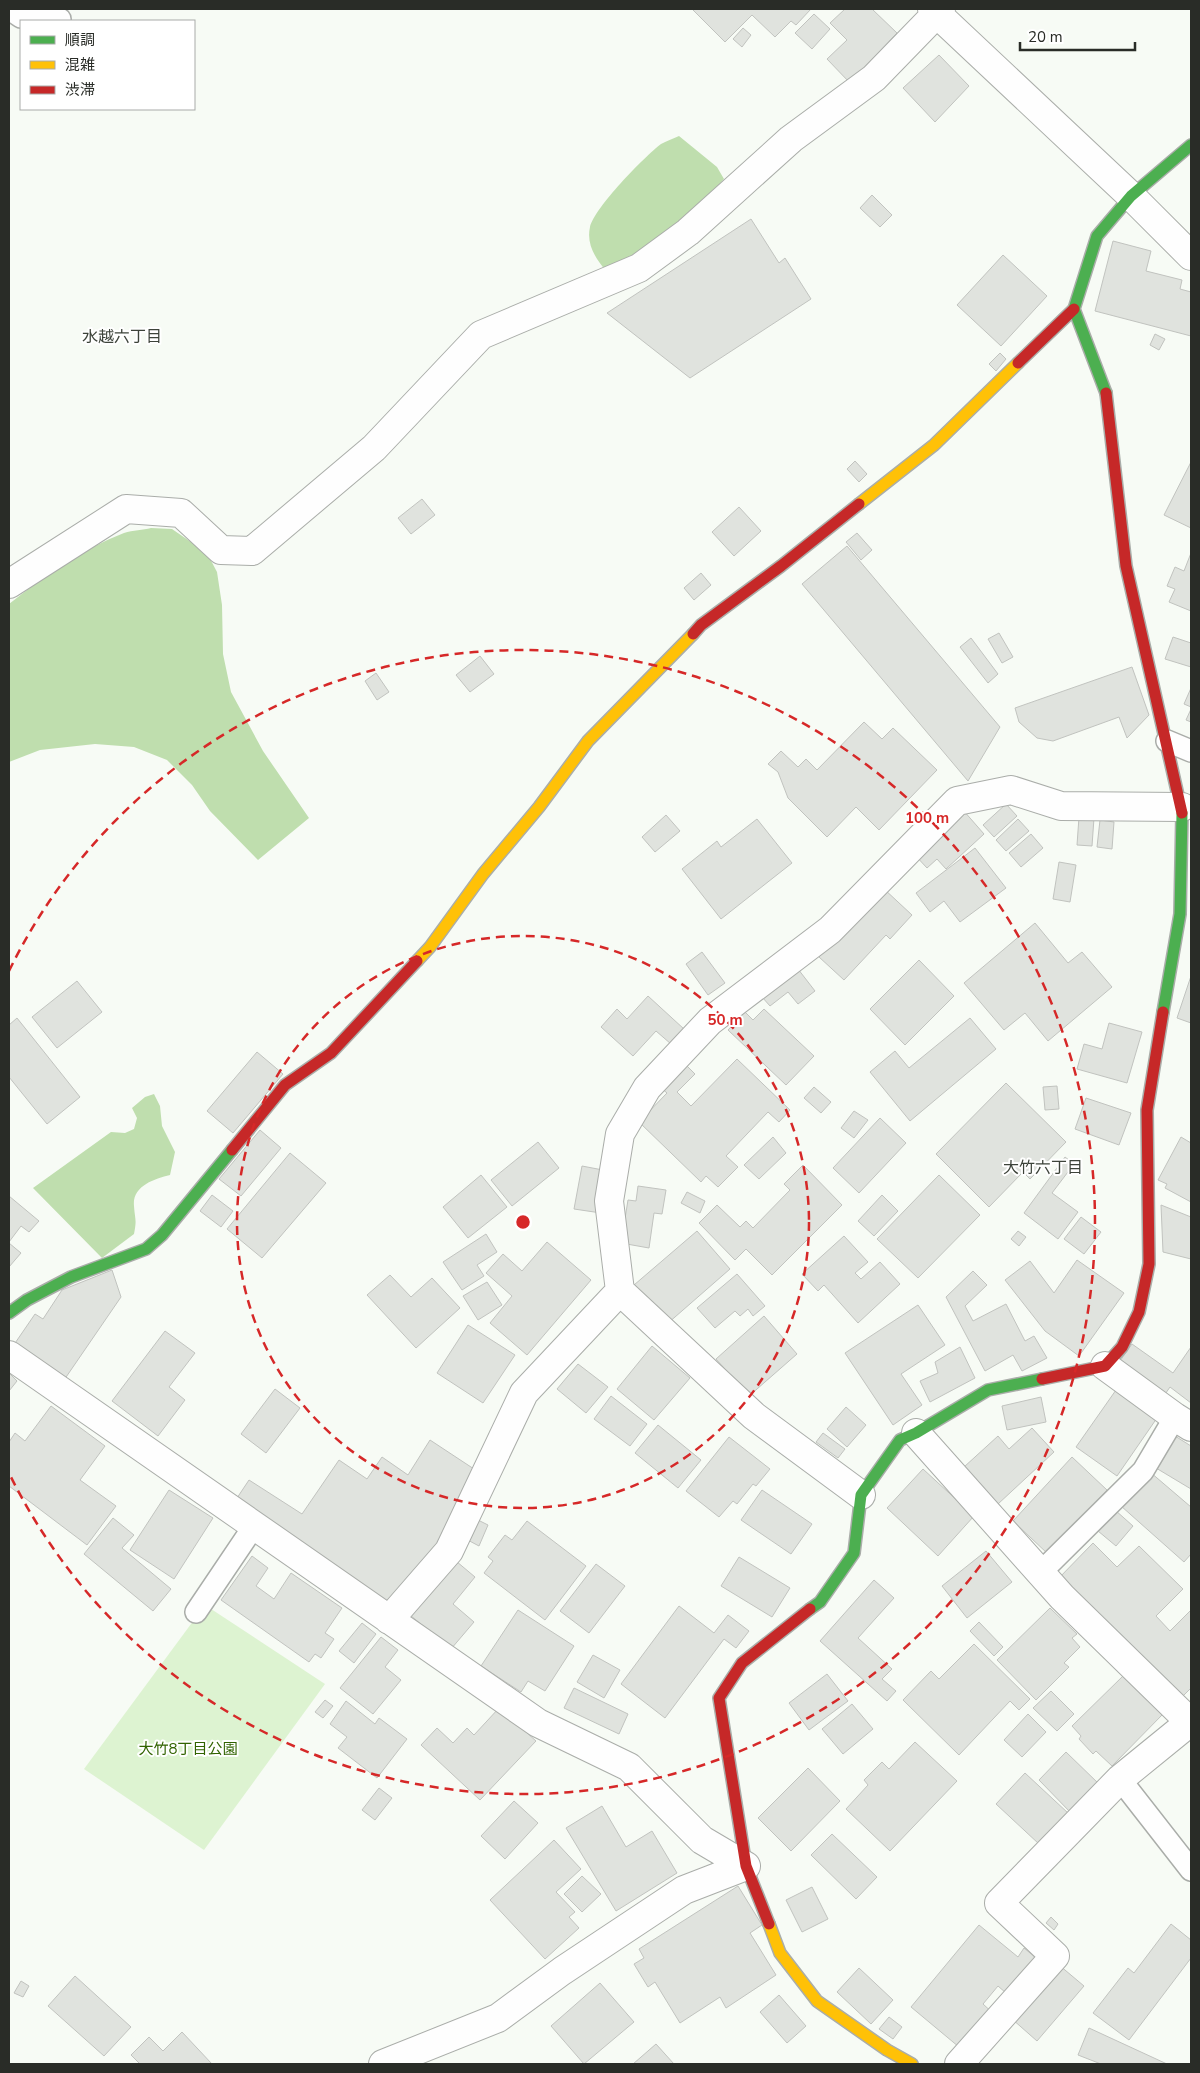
<svg xmlns="http://www.w3.org/2000/svg" width="1200" height="2073" viewBox="0 0 1200 2073" font-family="'Nunito Sans','Noto Sans JP',sans-serif">
<style>
.green{fill:#ddf3d1}
.water{fill:#bfdeae}
.building{fill:#e0e3de;stroke:#c1c3bf}
.lines{fill:none;stroke-linecap:round;stroke-linejoin:round}
.lane-casing{stroke:#aaada9;stroke-width:24}
.street-casing{stroke:#aaada9;stroke-width:30}
.fast-casing{stroke:#aaada9;stroke-width:14}
.slow-casing{stroke:#aaada9;stroke-width:14}
.jam-casing{stroke:#aaada9;stroke-width:14}
.lane{stroke:#fefefe;stroke-width:21}
.street{stroke:#fefefe;stroke-width:28}
.fast{stroke:#4caf50;stroke-width:11}
.slow{stroke:#ffc107;stroke-width:11}
.jam{stroke:#c62828;stroke-width:11}
.ring{fill:none;stroke:#d62828;stroke-width:2.5;stroke-dasharray:9 6}
.labels{text-anchor:middle;stroke-width:4;stroke-linejoin:round;paint-order:stroke}
.park-label{font-size:15px;fill:#316300;stroke:#fff}
.neighbourhood-label{font-size:16px;fill:#3d433a;stroke:#fff}
.centre{fill:#d62828;stroke:#fff;stroke-width:2.5}
.ring-label{font-size:15px;text-anchor:middle;font-weight:bold;fill:#d62828;stroke:#fff;stroke-width:4;stroke-linejoin:round;paint-order:stroke}
</style>
<rect width="100%" height="100%" fill="#f7fbf5"/>
<!-- green -->
<path class="green" d="M 205,1605 L 325,1684 L 204,1850 L 84,1769 Z"/>
<!-- water -->
<path class="water" d="M 679,136 L 717,167 L 724,179 L 696,211 L 658,244 L 607,272 C 596,259 586,245 590,227 C 595,207 644,157 661,144 C 666,141 673,139 679,136 Z
M 151,528 L 172,529 L 207,553 L 217,572 L 222,605 L 223,654 L 231,692 L 263,751 L 309,818 L 258,860 L 210,811 L 192,785 L 167,760 L 134,747 L 95,744 L 40,750 L 9,762 L 9,604 C 44,577 82,549 124,533 C 133,530 143,530 151,528 Z
M 154,1094 L 160,1106 L 162,1126 L 175,1152 L 170,1175 C 154,1179 132,1186 134,1206 C 135,1220 137,1219 134,1234 L 102,1258 L 33,1188 L 111,1132 L 125,1133 L 134,1129 L 137,1118 L 132,1108 L 145,1097 Z"/>
<!-- building -->
<path class="building" d="M 692,9 L 811,9 L 796,25 L 791,21 L 775,37 L 752,15 L 725,42 Z
M 845,9 L 872,9 L 897,33 L 850,83 L 827,59 L 847,40 L 830,23 Z
M 814,14 L 830,29 L 812,49 L 795,33 Z
M 743,28 L 751,35 L 742,47 L 733,39 Z
M 939,55 L 969,86 L 935,122 L 903,88 Z
M 872,195 L 892,215 L 880,227 L 860,208 Z
M 751,219 L 779,263 L 785,258 L 811,299 L 690,378 L 607,313 Z
M 1113,241 L 1151,251 L 1146,271 L 1182,280 L 1180,289 L 1191,292 L 1191,336 L 1095,311 Z
M 1003,255 L 1047,296 L 1001,346 L 957,305 Z
M 1155,334 L 1165,339 L 1159,350 L 1150,345 Z
M 1000,353 L 1006,359 L 996,371 L 989,364 Z
M 855,461 L 867,474 L 859,482 L 847,469 Z
M 1191,462 L 1191,528 L 1164,515 Z
M 422,499 L 435,515 L 411,534 L 398,518 Z
M 739,507 L 761,531 L 734,556 L 712,532 Z
M 857,533 L 872,550 L 861,560 L 846,542 Z
M 847,546 L 1000,727 L 968,781 L 802,584 Z
M 1191,553 L 1191,611 L 1169,602 L 1175,589 L 1167,586 L 1175,567 L 1184,571 Z
M 701,573 L 711,585 L 694,600 L 684,588 Z
M 999,633 L 1013,657 L 1002,663 L 988,639 Z
M 1173,637 L 1191,643 L 1191,667 L 1165,659 Z
M 971,638 L 998,674 L 988,683 L 960,647 Z
M 480,656 L 494,674 L 470,692 L 456,675 Z
M 1132,667 L 1149,715 L 1127,738 L 1119,717 L 1053,741 L 1037,738 L 1019,722 L 1015,708 Z
M 376,673 L 389,692 L 377,700 L 365,681 Z
M 1191,688 L 1191,707 L 1184,704 Z
M 1191,709 L 1191,722 L 1186,720 Z
M 864,722 L 882,739 L 893,728 L 937,770 L 879,830 L 856,807 L 827,837 L 788,798 L 778,772 L 768,764 L 781,751 L 798,767 L 806,759 L 817,770 Z
M 1006,804 L 1017,816 L 994,837 L 983,825 Z
M 963,810 L 984,834 L 946,869 L 937,859 L 927,868 L 914,854 Z
M 666,815 L 680,831 L 655,852 L 642,837 Z
M 1079,817 L 1094,818 L 1092,846 L 1077,845 Z
M 757,819 L 792,863 L 721,919 L 682,869 L 717,841 L 721,847 Z
M 1018,819 L 1029,831 L 1006,851 L 996,840 Z
M 1100,820 L 1114,822 L 1112,849 L 1097,847 Z
M 1031,834 L 1043,848 L 1021,867 L 1009,853 Z
M 975,848 L 1006,888 L 960,922 L 944,901 L 930,912 L 916,893 Z
M 1059,862 L 1076,865 L 1070,902 L 1053,899 Z
M 883,888 L 912,915 L 890,939 L 886,935 L 844,980 L 819,957 Z
M 1035,923 L 1068,963 L 1082,952 L 1112,987 L 1048,1041 L 1025,1013 L 1004,1030 L 964,983 Z
M 702,952 L 725,983 L 708,995 L 686,964 Z
M 919,960 L 954,996 L 905,1045 L 870,1009 Z
M 798,969 L 815,991 L 798,1004 L 788,992 L 770,1006 L 762,997 Z
M 1191,976 L 1191,1023 L 1177,1018 Z
M 77,981 L 102,1012 L 57,1048 L 32,1017 Z
M 648,996 L 684,1029 L 671,1044 L 656,1031 L 633,1056 L 601,1027 L 617,1009 L 627,1019 Z
M 764,1009 L 814,1056 L 786,1085 L 728,1030 L 745,1012 L 753,1020 Z
M 17,1018 L 80,1097 L 47,1124 L 9,1077 L 9,1025 Z
M 970,1018 L 996,1049 L 910,1121 L 870,1072 L 895,1051 L 909,1068 Z
M 1109,1023 L 1142,1032 L 1127,1083 L 1077,1069 L 1084,1044 L 1102,1049 Z
M 257,1052 L 283,1074 L 233,1133 L 207,1111 Z
M 737,1059 L 790,1110 L 779,1122 L 768,1112 L 726,1156 L 738,1167 L 718,1187 L 706,1176 L 701,1182 L 639,1122 L 667,1093 L 660,1087 L 684,1063 L 695,1074 L 677,1092 L 691,1106 Z
M 1006,1083 L 1066,1142 L 1030,1179 L 1023,1172 L 989,1207 L 936,1154 Z
M 1057,1086 L 1059,1109 L 1045,1110 L 1043,1087 Z
M 814,1087 L 831,1102 L 821,1113 L 804,1098 Z
M 1086,1098 L 1131,1113 L 1119,1145 L 1075,1129 Z
M 854,1111 L 868,1120 L 854,1138 L 841,1128 Z
M 880,1118 L 906,1143 L 859,1193 L 833,1168 Z
M 260,1130 L 281,1148 L 241,1196 L 219,1179 Z
M 773,1137 L 786,1153 L 759,1179 L 744,1165 Z
M 1181,1137 L 1191,1143 L 1191,1202 L 1165,1188 L 1167,1184 L 1158,1180 Z
M 538,1142 L 559,1168 L 512,1206 L 491,1180 Z
M 290,1153 L 326,1183 L 262,1258 L 227,1229 Z
M 1065,1157 L 1074,1164 L 1052,1193 L 1078,1212 L 1058,1239 L 1024,1213 Z
M 803,1165 L 842,1205 L 772,1275 L 746,1249 L 735,1260 L 699,1223 L 717,1205 L 740,1227 L 746,1221 L 753,1228 L 790,1190 L 784,1184 Z
M 582,1166 L 608,1171 L 601,1213 L 574,1209 Z
M 481,1175 L 507,1207 L 468,1238 L 443,1207 Z
M 939,1175 L 980,1215 L 918,1278 L 877,1239 Z
M 638,1186 L 666,1190 L 662,1214 L 654,1213 L 649,1248 L 621,1243 L 628,1200 L 636,1201 Z
M 687,1192 L 705,1201 L 700,1213 L 681,1203 Z
M 212,1195 L 233,1211 L 221,1227 L 200,1211 Z
M 882,1195 L 898,1211 L 874,1236 L 858,1221 Z
M 9,1196 L 39,1221 L 29,1232 L 21,1226 L 9,1242 Z
M 1161,1205 L 1191,1217 L 1191,1259 L 1163,1252 Z
M 1081,1217 L 1101,1232 L 1084,1254 L 1064,1239 Z
M 697,1231 L 730,1269 L 667,1324 L 634,1285 Z
M 1018,1231 L 1026,1237 L 1019,1246 L 1011,1239 Z
M 486,1234 L 497,1252 L 477,1265 L 484,1276 L 462,1290 L 443,1262 Z
M 844,1236 L 868,1262 L 855,1273 L 861,1279 L 880,1262 L 900,1284 L 858,1323 L 824,1285 L 818,1291 L 802,1274 Z
M 547,1242 L 591,1280 L 527,1355 L 490,1323 L 512,1296 L 486,1273 L 503,1254 L 522,1271 Z
M 9,1243 L 21,1253 L 9,1267 Z
M 1077,1260 L 1124,1293 L 1079,1356 L 1045,1331 L 1005,1280 L 1030,1261 L 1054,1293 Z
M 112,1270 L 121,1297 L 62,1383 L 11,1349 L 35,1314 L 43,1319 L 62,1290 Z
M 973,1271 L 987,1285 L 965,1306 L 973,1321 L 1006,1304 L 1025,1341 L 1034,1336 L 1047,1358 L 1022,1371 L 1013,1355 L 985,1371 L 946,1297 Z
M 737,1274 L 765,1306 L 753,1316 L 748,1309 L 740,1316 L 735,1311 L 715,1328 L 697,1308 Z
M 390,1275 L 411,1297 L 432,1278 L 460,1308 L 416,1348 L 367,1295 Z
M 487,1282 L 502,1305 L 478,1320 L 463,1296 Z
M 918,1305 L 945,1345 L 901,1374 L 922,1405 L 893,1425 L 845,1353 Z
M 764,1316 L 797,1354 L 749,1396 L 716,1359 Z
M 468,1325 L 515,1355 L 483,1403 L 437,1373 Z
M 165,1331 L 195,1353 L 169,1387 L 185,1400 L 158,1436 L 112,1401 Z
M 1132,1344 L 1173,1373 L 1191,1347 L 1191,1403 L 1170,1387 L 1161,1400 L 1115,1368 Z
M 652,1346 L 690,1378 L 654,1420 L 617,1389 Z
M 960,1347 L 975,1378 L 930,1402 L 920,1381 L 938,1373 L 935,1362 Z
M 578,1364 L 608,1387 L 586,1413 L 557,1389 Z
M 9,1373 L 17,1381 L 9,1391 Z
M 275,1389 L 300,1408 L 266,1453 L 241,1434 Z
M 1116,1390 L 1157,1418 L 1117,1476 L 1076,1447 Z
M 611,1396 L 647,1424 L 630,1446 L 594,1419 Z
M 1041,1397 L 1046,1422 L 1007,1430 L 1002,1406 Z
M 51,1406 L 105,1446 L 80,1480 L 116,1506 L 87,1545 L 9,1486 L 9,1442 L 15,1433 L 25,1441 Z
M 846,1407 L 866,1425 L 847,1447 L 827,1429 Z
M 658,1425 L 701,1460 L 678,1488 L 635,1453 Z
M 1032,1428 L 1054,1452 L 998,1504 L 964,1467 L 998,1436 L 1009,1449 Z
M 823,1433 L 845,1449 L 838,1458 L 816,1442 Z
M 1175,1436 L 1191,1446 L 1191,1489 L 1156,1468 Z
M 729,1437 L 770,1469 L 756,1486 L 753,1484 L 737,1504 L 733,1501 L 719,1517 L 686,1491 Z
M 430,1440 L 474,1469 L 431,1561 L 390,1607 L 235,1501 L 249,1480 L 302,1514 L 339,1460 L 367,1479 L 382,1457 L 408,1475 Z
M 1072,1457 L 1107,1490 L 1048,1554 L 1013,1521 Z
M 923,1469 L 974,1516 L 938,1556 L 887,1508 Z
M 1150,1472 L 1191,1507 L 1191,1554 L 1184,1562 L 1121,1506 Z
M 169,1490 L 213,1518 L 174,1579 L 130,1550 Z
M 762,1490 L 812,1524 L 791,1554 L 741,1520 Z
M 1115,1510 L 1133,1526 L 1116,1546 L 1098,1531 Z
M 472,1517 L 488,1525 L 479,1546 L 462,1537 Z
M 113,1518 L 134,1535 L 122,1548 L 171,1589 L 153,1611 L 84,1554 Z
M 527,1521 L 586,1566 L 545,1620 L 484,1573 L 493,1561 L 488,1557 L 505,1535 L 512,1540 Z
M 1093,1543 L 1117,1567 L 1139,1546 L 1183,1589 L 1156,1616 L 1170,1631 L 1191,1610 L 1191,1688 L 1178,1701 L 1057,1580 Z
M 986,1551 L 1012,1582 L 967,1618 L 942,1586 Z
M 252,1556 L 268,1568 L 256,1586 L 274,1599 L 291,1573 L 342,1608 L 325,1633 L 334,1639 L 321,1658 L 315,1654 L 309,1662 L 221,1600 Z
M 450,1556 L 475,1577 L 453,1604 L 474,1622 L 451,1649 L 404,1610 Z
M 739,1557 L 790,1588 L 772,1617 L 721,1586 Z
M 596,1564 L 625,1586 L 589,1633 L 560,1611 Z
M 874,1580 L 894,1598 L 858,1638 L 892,1669 L 882,1679 L 896,1691 L 887,1701 L 820,1641 Z
M 679,1606 L 714,1633 L 728,1615 L 749,1631 L 736,1648 L 724,1639 L 665,1718 L 621,1684 Z
M 1050,1608 L 1077,1634 L 1072,1638 L 1080,1647 L 1064,1663 L 1069,1667 L 1036,1700 L 997,1660 Z
M 518,1610 L 574,1646 L 545,1691 L 528,1681 L 521,1692 L 481,1666 Z
M 979,1622 L 1003,1647 L 994,1656 L 970,1631 Z
M 362,1623 L 376,1634 L 354,1663 L 339,1651 Z
M 381,1637 L 398,1650 L 385,1667 L 401,1680 L 373,1714 L 340,1688 Z
M 974,1644 L 1030,1699 L 1019,1710 L 1010,1701 L 959,1755 L 903,1700 L 931,1671 L 939,1679 Z
M 593,1655 L 620,1670 L 604,1698 L 577,1682 Z
M 827,1674 L 848,1701 L 809,1730 L 789,1703 Z
M 1124,1675 L 1163,1714 L 1112,1766 L 1096,1751 L 1093,1754 L 1079,1739 L 1081,1736 L 1072,1726 Z
M 574,1688 L 628,1714 L 619,1734 L 564,1708 Z
M 1051,1691 L 1074,1714 L 1057,1731 L 1033,1708 Z
M 325,1700 L 333,1706 L 323,1718 L 315,1712 Z
M 346,1701 L 375,1724 L 379,1718 L 407,1739 L 377,1778 L 338,1748 L 347,1737 L 330,1724 Z
M 852,1704 L 873,1729 L 843,1754 L 822,1729 Z
M 499,1708 L 536,1741 L 480,1800 L 421,1745 L 437,1728 L 453,1743 L 467,1728 L 474,1735 Z
M 1028,1714 L 1046,1732 L 1022,1757 L 1004,1740 Z
M 915,1742 L 957,1781 L 890,1851 L 846,1809 L 868,1785 L 864,1780 L 882,1762 L 889,1769 Z
M 1066,1752 L 1099,1784 L 1071,1813 L 1039,1780 Z
M 808,1768 L 840,1801 L 791,1851 L 758,1818 Z
M 1025,1773 L 1068,1813 L 1039,1844 L 996,1804 Z
M 379,1788 L 392,1798 L 375,1820 L 362,1810 Z
M 514,1801 L 538,1823 L 505,1859 L 481,1836 Z
M 602,1806 L 626,1847 L 652,1831 L 677,1873 L 616,1911 L 566,1828 Z
M 832,1834 L 877,1877 L 856,1899 L 811,1855 Z
M 554,1840 L 581,1869 L 556,1892 L 575,1912 L 569,1917 L 579,1928 L 545,1959 L 490,1900 Z
M 582,1876 L 601,1894 L 582,1912 L 564,1894 Z
M 738,1886 L 762,1925 L 750,1933 L 776,1975 L 726,2008 L 720,1997 L 680,2023 L 655,1982 L 648,1987 L 634,1964 L 644,1958 L 639,1949 Z
M 812,1887 L 828,1919 L 802,1932 L 786,1900 Z
M 1051,1917 L 1058,1924 L 1054,1930 L 1046,1923 Z
M 1171,1924 L 1191,1940 L 1191,1958 L 1129,2040 L 1093,2013 L 1128,1968 L 1134,1973 Z
M 979,1925 L 1018,1957 L 1024,1948 L 1036,1958 L 1006,1993 L 998,1986 L 983,2004 L 995,2015 L 965,2052 L 911,2007 Z
M 1059,1965 L 1084,1986 L 1037,2041 L 1012,2019 Z
M 859,1968 L 893,2000 L 871,2024 L 837,1992 Z
M 75,1976 L 131,2027 L 104,2056 L 48,2006 Z
M 21,1981 L 29,1986 L 23,1997 L 14,1993 Z
M 600,1983 L 634,2022 L 584,2064 L 551,2026 Z
M 779,1995 L 806,2026 L 787,2043 L 760,2012 Z
M 889,2017 L 902,2027 L 893,2039 L 879,2029 Z
M 1089,2028 L 1167,2064 L 1101,2064 L 1078,2055 Z
M 182,2032 L 212,2064 L 140,2064 L 131,2055 L 149,2037 L 163,2051 Z
M 656,2044 L 674,2064 L 633,2064 Z"/>
<g class="lines">
<!-- lane casing -->
<g class="lane-casing">
<path id="lane" d="M 9,9 L 21,17 L 60,19
M 1167,741 L 1191,751
M 1040,1573 L 1143,1471 L 1175,1417
M 196,1612 L 254,1526
M 1120,1779 L 1191,1870"/>
</g>
<!-- street casing -->
<g class="street-casing">
<path id="street" d="M 932,9 L 1131,196 L 1191,256
M 9,584 L 126,509 L 181,513 L 221,550 L 252,551 L 374,448 L 481,335 L 639,268 L 688,232 L 791,139 L 874,78 L 941,9
M 9,1355 L 538,1723 L 629,1767 L 702,1840 L 746,1866
M 1105,1366 L 1175,1417 L 1191,1427
M 916,1433 L 1062,1597 L 1190,1722 L 1120,1779 L 999,1903 L 1055,1956 L 959,2064
M 861,1495 L 754,1416 L 620,1291 L 609,1201 L 620,1134 L 647,1088 L 710,1021 L 830,930 L 957,801 L 1011,790 L 1061,806 L 1182,807
M 389,1620 L 449,1551 L 524,1393 L 620,1291
M 383,2064 L 498,2018 L 562,1971 L 684,1890 L 746,1866"/>
</g>
<!-- fast casing -->
<g class="fast-casing">
<path id="fast" d="M 1106,393 L 1074,309 L 1097,236 L 1131,196 L 1191,145
M 1163,1012 L 1180,914 L 1182,813
M 9,1313 L 27,1300 L 71,1277 L 146,1249 L 162,1235 L 232,1150
M 810,1609 L 820,1602 L 854,1553 L 861,1495 L 900,1440 L 916,1433 L 988,1390 L 1042,1379"/>
</g>
<!-- slow casing -->
<g class="slow-casing">
<path id="slow" d="M 859,504 L 934,445 L 1018,363
M 417,961 L 430,947 L 483,874 L 539,807 L 588,741 L 693,634
M 769,1924 L 780,1953 L 817,2001 L 887,2050 L 912,2064"/>
</g>
<!-- jam casing -->
<g class="jam-casing">
<path id="jam" d="M 1018,363 L 1074,309
M 1106,393 L 1126,566 L 1182,813
M 693,634 L 701,625 L 781,566 L 859,504
M 232,1150 L 285,1085 L 331,1053 L 417,961
M 1042,1379 L 1105,1366 L 1122,1347 L 1139,1312 L 1149,1264 L 1147,1110 L 1163,1012
M 769,1924 L 746,1866 L 719,1698 L 742,1663 L 810,1609"/>
</g>
<!-- lane -->
<use href="#lane" class="lane"/>
<!-- street -->
<use href="#street" class="street"/>
<!-- fast -->
<use href="#fast" class="fast"/>
<!-- slow -->
<use href="#slow" class="slow"/>
<!-- jam -->
<use href="#jam" class="jam"/>
</g>
<!-- distance rings -->
<g class="ring">
<circle cx="523" cy="1222" r="286"/>
<path d="M9 971A572 572 0 1 1 9 1473"/>
</g>
<g class="labels">
<!-- park labels -->
<g class="park-label">
<text x="188" y="1754">大竹8丁目公園</text>
</g>
<!-- neighbourhood labels -->
<g class="neighbourhood-label">
<text x="122" y="342">水越六丁目</text>
<text x="1043" y="1173">大竹六丁目</text>
</g>
</g>
<circle cx="523" cy="1222" r="8" class="centre"/>
<g class="ring-label">
<text x="927" y="823">100 m</text>
<text x="725" y="1025">50 m</text>
</g>
<!-- border -->
<rect width="1200" height="2073" fill="none" stroke="#292c27" stroke-width="20"/>
<!-- legend -->
<rect x="20" y="20" width="175" height="90" fill="#ffffff" stroke="#a9aba9"/>
<rect x="30" y="36" width="25" height="8" fill="#4caf50" stroke="#a9aba9"/>
<text x="65" y="45" font-size="15" fill="#292c27">順調</text>
<rect x="30" y="61" width="25" height="8" fill="#ffc107" stroke="#a9aba9"/>
<text x="65" y="70" font-size="15" fill="#292c27">混雑</text>
<rect x="30" y="86" width="25" height="8" fill="#c62828" stroke="#a9aba9"/>
<text x="65" y="95" font-size="15" fill="#292c27">渋滞</text>
<!-- scale -->
<path d="M1020 42v8h115v-8" fill="none" stroke="#292c27" stroke-width="2.5"/>
<text x="1028" y="42" font-size="15" fill="#292c27" stroke="#ffffff" stroke-width="4" paint-order="stroke">20 m</text>
</svg>
